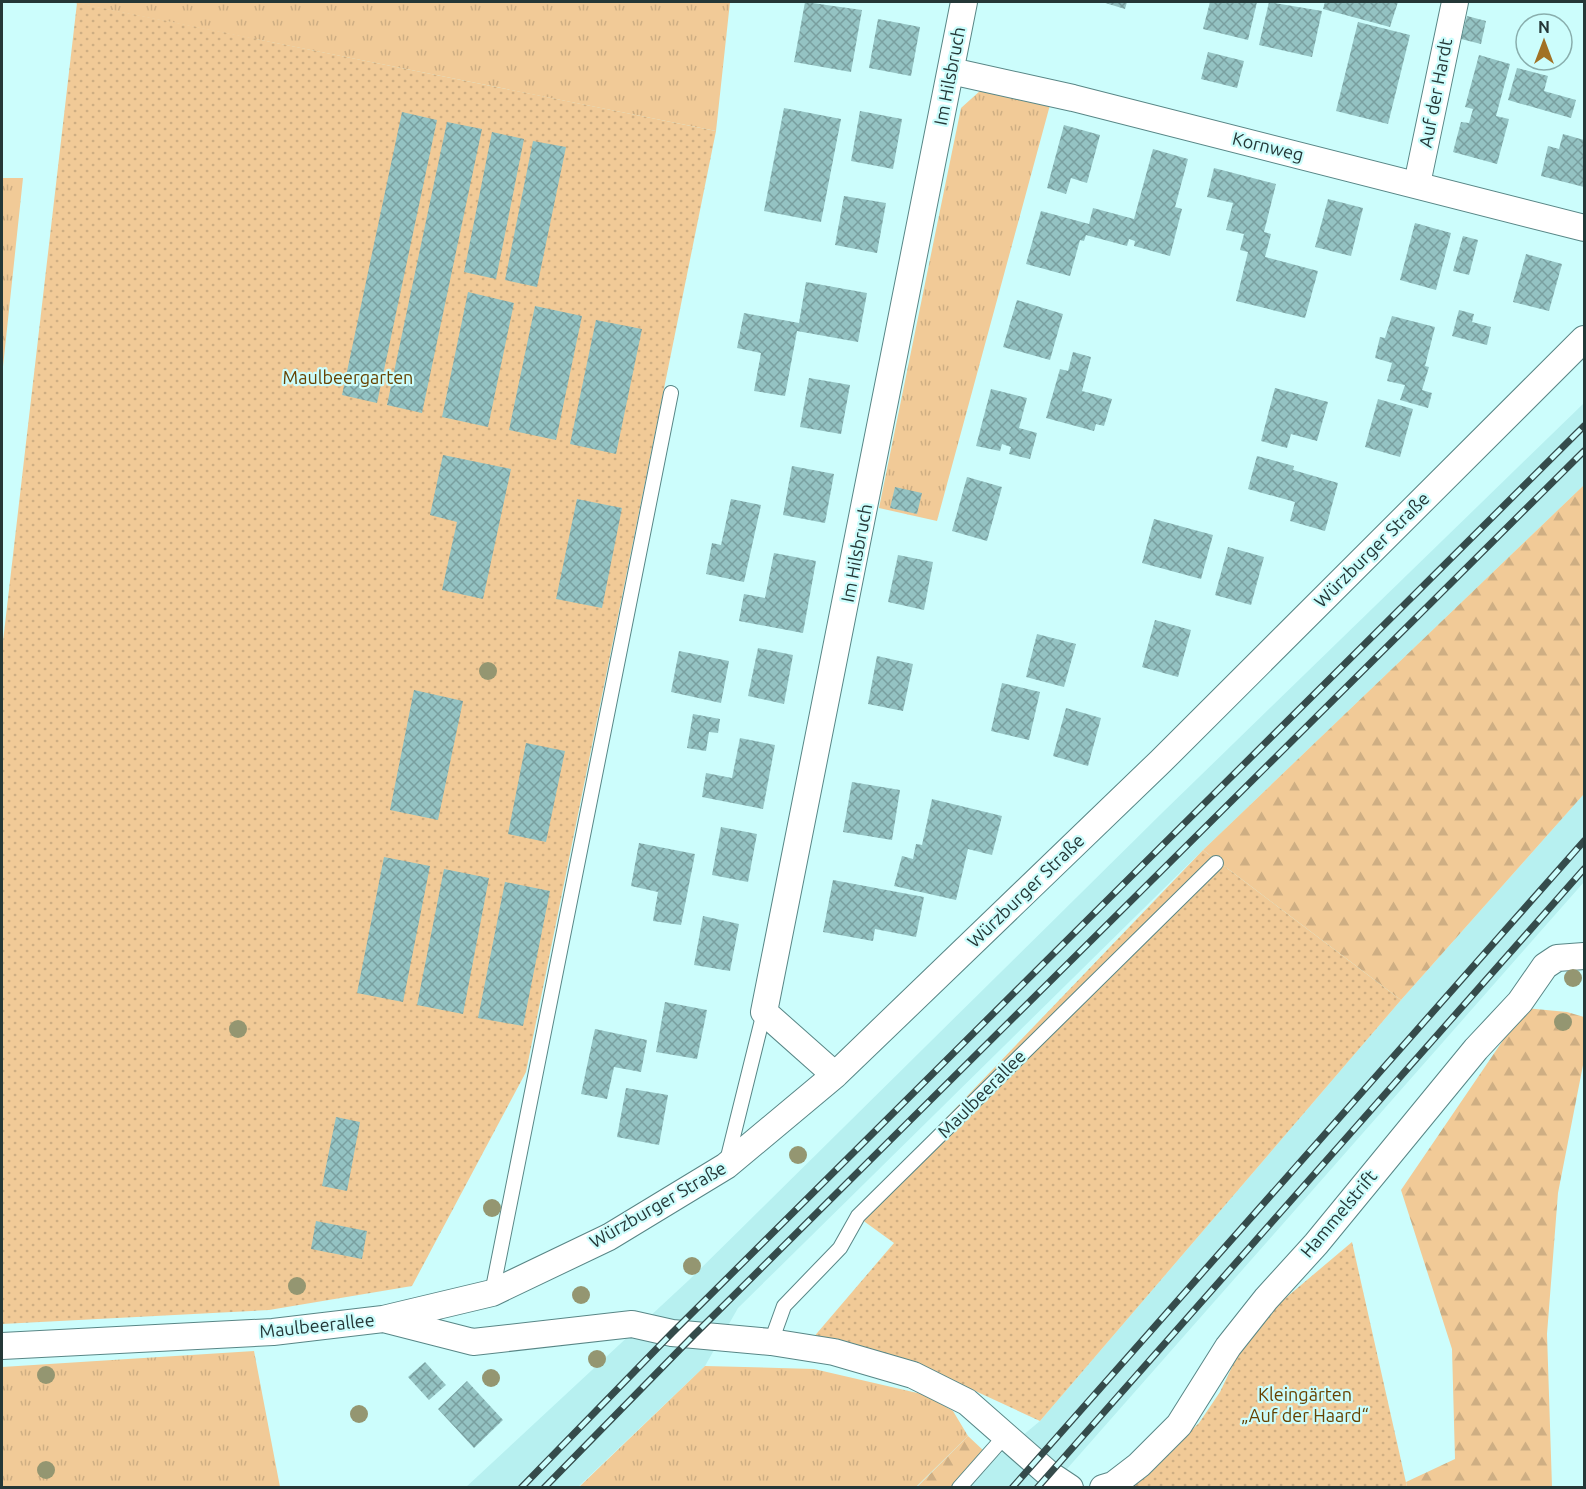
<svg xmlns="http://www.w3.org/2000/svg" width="1586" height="1489" viewBox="0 0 1586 1489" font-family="Ubuntu,sans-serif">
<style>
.built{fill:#b7f0f0}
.grass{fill:url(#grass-tufts)}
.forest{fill:url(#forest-firs)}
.garden{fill:url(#garden-dots)}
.building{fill:url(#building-cross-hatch)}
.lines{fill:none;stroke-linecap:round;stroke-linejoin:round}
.service-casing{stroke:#588686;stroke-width:16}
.minor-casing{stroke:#588686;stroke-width:28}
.service{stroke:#fff;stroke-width:14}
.minor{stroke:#fff;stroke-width:26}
.rail-casing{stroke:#354b4b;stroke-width:7}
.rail{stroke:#ccfdfc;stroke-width:4.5;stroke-dasharray:14;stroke-linecap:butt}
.tree{fill:#949671}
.labels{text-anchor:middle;stroke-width:4.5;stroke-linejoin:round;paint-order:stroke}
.street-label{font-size:18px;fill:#243737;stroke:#ccfdfc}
.park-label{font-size:18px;fill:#664200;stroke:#ccfdfc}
</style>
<defs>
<pattern id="grass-tufts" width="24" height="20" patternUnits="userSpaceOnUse" patternTransform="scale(1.5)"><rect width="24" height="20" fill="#f1ca97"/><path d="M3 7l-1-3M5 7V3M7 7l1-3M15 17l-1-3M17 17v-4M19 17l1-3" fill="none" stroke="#ceae83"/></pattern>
<pattern id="forest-firs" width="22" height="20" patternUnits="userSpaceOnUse" patternTransform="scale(1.5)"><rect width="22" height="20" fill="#f1ca97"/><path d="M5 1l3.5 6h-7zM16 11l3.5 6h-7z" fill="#ceae83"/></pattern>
<pattern id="garden-dots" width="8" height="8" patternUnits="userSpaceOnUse" patternTransform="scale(1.5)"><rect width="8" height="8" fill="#f1ca97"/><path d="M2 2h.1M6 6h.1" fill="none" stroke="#ceae83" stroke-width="1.8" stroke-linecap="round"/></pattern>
<pattern id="building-cross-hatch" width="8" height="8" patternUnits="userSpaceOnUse" patternTransform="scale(1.5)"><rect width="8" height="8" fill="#94c3c3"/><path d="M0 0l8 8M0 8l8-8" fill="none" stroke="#799f9f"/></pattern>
</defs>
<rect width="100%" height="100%" fill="#ccfdfc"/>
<!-- built -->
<path class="built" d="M 1584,403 L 1584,485 L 1203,850 L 738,1308 L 705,1366 L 578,1487 L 465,1488 L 689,1280 L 1163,812 Z
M 1584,794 L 1584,882 L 1051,1487 L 970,1488 L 998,1456 L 1040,1421 L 1401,1000 Z"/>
<!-- grass -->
<path class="grass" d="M 70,2 L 730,2 L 716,131 Z
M 981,90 L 1050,105 L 937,521 L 879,508 L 961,108 Z
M 2,178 L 23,178 L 2,376 Z
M 254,1351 L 280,1487 L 2,1487 L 2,1367 Z
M 705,1366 L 814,1369 L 926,1395 L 953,1411 L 968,1436 L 916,1487 L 578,1488 Z"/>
<!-- forest -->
<path class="forest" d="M 1584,485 L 1584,794 L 1401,1000 L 1203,850 Z
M 1525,1008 L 1567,1012 L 1584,1017 L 1584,1060 L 1558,1193 L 1547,1334 L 1552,1487 L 1407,1487 L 1406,1482 L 1455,1459 L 1452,1349 L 1401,1190 Z
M 968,1436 L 984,1451 L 951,1487 L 916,1488 Z"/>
<!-- garden -->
<path class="garden" d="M 77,3 L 716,131 L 526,1072 L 412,1286 L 269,1310 L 2,1324 L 2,650 Z
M 1203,850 L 1401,1000 L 1040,1421 L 945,1377 L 812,1339 L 894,1243 L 854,1214 Z
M 1352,1242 L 1407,1487 L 1130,1488 L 1199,1423 L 1220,1392 L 1241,1348 L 1275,1307 Z"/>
<!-- building -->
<path class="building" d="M 805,2 L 862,10 L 851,72 L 794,62 Z
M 1102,2 L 1127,2 L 1125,9 Z
M 1210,2 L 1257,2 L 1248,40 L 1203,29 Z
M 1269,2 L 1322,11 L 1312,57 L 1259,45 Z
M 1325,2 L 1398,2 L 1390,27 L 1323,9 Z
M 1467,16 L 1486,21 L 1481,44 L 1461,39 Z
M 878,19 L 920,27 L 911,76 L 869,68 Z
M 1358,22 L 1410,35 L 1388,124 L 1336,111 Z
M 1208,52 L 1244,61 L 1237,88 L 1201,79 Z
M 1479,55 L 1510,64 L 1496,116 L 1509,119 L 1497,164 L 1453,152 L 1461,122 L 1469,123 L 1473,109 L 1465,107 Z
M 1517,68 L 1548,76 L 1544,91 L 1576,100 L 1571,118 L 1508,100 Z
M 784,108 L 841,119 L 821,222 L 764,211 Z
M 860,111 L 902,119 L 893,169 L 851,161 Z
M 402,112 L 437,120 L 377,403 L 342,395 Z
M 447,122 L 482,129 L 422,413 L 387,405 Z
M 1064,125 L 1100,135 L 1087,183 L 1071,178 L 1066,194 L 1047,188 Z
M 492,132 L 524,139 L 496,279 L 464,272 Z
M 1563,134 L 1584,140 L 1584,187 L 1541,176 L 1548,146 L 1559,149 Z
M 533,141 L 566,147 L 537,287 L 505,280 Z
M 1153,149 L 1188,159 L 1175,207 L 1182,209 L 1170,256 L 1134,246 L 1135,241 L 1129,239 L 1127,246 L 1086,235 L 1084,241 L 1080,240 L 1070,276 L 1026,264 L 1041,211 L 1089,224 L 1093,208 L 1134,219 Z
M 1214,168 L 1276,184 L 1264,232 L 1271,234 L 1265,257 L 1318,271 L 1305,318 L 1236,301 L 1248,252 L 1240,250 L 1244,234 L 1226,230 L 1233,203 L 1207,197 Z
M 844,196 L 886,203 L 877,253 L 835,245 Z
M 1328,199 L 1363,208 L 1351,256 L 1315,247 Z
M 1415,223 L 1451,233 L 1436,290 L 1400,280 Z
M 1463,236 L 1478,240 L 1469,275 L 1453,271 Z
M 1526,254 L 1562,264 L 1549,311 L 1513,302 Z
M 806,282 L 867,293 L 858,342 L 797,331 L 785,396 L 754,391 L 761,353 L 737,348 L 744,313 L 799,323 Z
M 468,292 L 514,303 L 488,427 L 442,417 Z
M 1017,300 L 1063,314 L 1050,360 L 1003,347 Z
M 535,306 L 582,316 L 556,440 L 509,430 Z
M 1459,310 L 1474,314 L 1472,322 L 1491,327 L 1487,345 L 1452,336 Z
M 1392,316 L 1435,327 L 1425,366 L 1429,367 L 1422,390 L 1432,393 L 1428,408 L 1400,400 L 1405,385 L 1387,381 L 1392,363 L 1375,358 L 1380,337 L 1385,338 Z
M 596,320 L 642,329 L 616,454 L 570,444 Z
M 1073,352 L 1091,357 L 1082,391 L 1112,399 L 1104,426 L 1096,424 L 1094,431 L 1046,418 L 1060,369 L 1068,371 Z
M 809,378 L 850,385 L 841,434 L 800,427 Z
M 1275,388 L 1328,402 L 1317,441 L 1291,434 L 1287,448 L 1261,441 Z
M 991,389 L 1027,398 L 1019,428 L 1037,433 L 1030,459 L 1009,454 L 1011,447 L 1002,444 L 1000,451 L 976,446 Z
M 1378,399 L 1413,409 L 1400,457 L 1365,447 Z
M 443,455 L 511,469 L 483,599 L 442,590 L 457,522 L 430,515 Z
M 1257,456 L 1294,466 L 1293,470 L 1338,483 L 1325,531 L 1290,521 L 1295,502 L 1248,489 Z
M 792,466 L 834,474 L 825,523 L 783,515 Z
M 967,477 L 1002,487 L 987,541 L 952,531 Z
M 895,487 L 922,493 L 917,514 L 890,508 Z
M 577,499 L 622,508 L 602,608 L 556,599 Z
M 731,499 L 761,505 L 744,582 L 706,574 L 712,543 L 721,545 Z
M 1154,519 L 1213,535 L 1201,579 L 1142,563 Z
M 1228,547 L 1264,557 L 1251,605 L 1215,595 Z
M 774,553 L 816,561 L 803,633 L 739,621 L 744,594 L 765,598 Z
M 898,555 L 933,562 L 924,610 L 888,602 Z
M 1155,620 L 1191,630 L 1178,677 L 1142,667 Z
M 1037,634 L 1076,644 L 1064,687 L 1026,677 Z
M 758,648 L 793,655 L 784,704 L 748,696 Z
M 679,651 L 729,661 L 721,703 L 671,692 Z
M 877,656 L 913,664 L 903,711 L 868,704 Z
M 1002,683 L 1040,692 L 1029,740 L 991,731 Z
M 414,690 L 463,701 L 438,820 L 390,810 Z
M 1066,708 L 1101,718 L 1088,766 L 1053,756 Z
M 693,714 L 720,719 L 718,733 L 709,732 L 706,751 L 687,748 Z
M 740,738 L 775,745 L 763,809 L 702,797 L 706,773 L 732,778 Z
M 526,743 L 565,751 L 546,842 L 508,834 Z
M 852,782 L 900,790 L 892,840 L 843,832 Z
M 932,799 L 1002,816 L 992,855 L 968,849 L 956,900 L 894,886 L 902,856 L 913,859 L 916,844 L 922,845 Z
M 721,827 L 757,834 L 748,882 L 712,875 Z
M 639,843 L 695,854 L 681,925 L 653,921 L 658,892 L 631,886 Z
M 384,857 L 430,866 L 403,1002 L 357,993 Z
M 444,869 L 489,878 L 463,1014 L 417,1005 Z
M 833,880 L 924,897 L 916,937 L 875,929 L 873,941 L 823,932 Z
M 505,882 L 550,891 L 523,1026 L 478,1018 Z
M 703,916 L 739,924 L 730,971 L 694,965 Z
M 665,1002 L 707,1010 L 697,1059 L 656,1052 Z
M 595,1029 L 647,1040 L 641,1072 L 614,1067 L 607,1099 L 581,1094 Z
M 626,1088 L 668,1095 L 659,1145 L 617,1137 Z
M 336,1117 L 360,1122 L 347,1191 L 322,1186 Z
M 316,1221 L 367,1231 L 362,1259 L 311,1249 Z
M 425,1362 L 446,1385 L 429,1400 L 408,1377 Z
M 467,1381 L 503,1420 L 474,1448 L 438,1409 Z"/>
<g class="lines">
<!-- service casing -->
<g class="service-casing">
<path id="service" d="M 727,1161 L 764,1012
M 492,1293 L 671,393
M 771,1342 L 784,1306 L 840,1248 L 858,1216 L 1216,863
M 959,1488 L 1005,1436"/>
</g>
<!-- minor casing -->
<g class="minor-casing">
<path id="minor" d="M 951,71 L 1073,98 L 1584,228
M 1417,184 L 1455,2
M 835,1075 L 764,1012 L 964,2
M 383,1319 L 492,1293 L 609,1237 L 726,1166 L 835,1075 L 1160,762 L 1584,339
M 2,1346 L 273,1332 L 383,1319 L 473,1342 L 632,1324 L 672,1333 L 771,1342 L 834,1352 L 913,1375 L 967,1402 L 1049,1474 L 1070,1488
M 1103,1488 L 1113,1485 L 1139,1465 L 1179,1425 L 1228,1347 L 1266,1299 L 1316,1244 L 1476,1049 L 1520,1002 L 1545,966 L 1557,958 L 1584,956"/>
</g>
<!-- service -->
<use href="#service" class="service"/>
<!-- minor -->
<use href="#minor" class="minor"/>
<!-- rail casing -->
<g class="rail-casing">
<path id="rail" d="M 521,1488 L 672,1333 L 1584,426
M 544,1488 L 694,1335 L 1584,451
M 1012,1488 L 1584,841
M 1037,1488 L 1584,869"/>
</g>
<!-- rail -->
<use href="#rail" class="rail"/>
</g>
<!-- trees -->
<g class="tree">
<circle cx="488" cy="671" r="9"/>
<circle cx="1573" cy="978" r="9"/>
<circle cx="1563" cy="1022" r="9"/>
<circle cx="238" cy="1029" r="9"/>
<circle cx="798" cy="1155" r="9"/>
<circle cx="492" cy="1208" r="9"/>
<circle cx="692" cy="1266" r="9"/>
<circle cx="297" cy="1286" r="9"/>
<circle cx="581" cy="1295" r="9"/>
<circle cx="597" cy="1359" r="9"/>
<circle cx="46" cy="1375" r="9"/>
<circle cx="491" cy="1378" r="9"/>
<circle cx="359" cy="1414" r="9"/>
<circle cx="46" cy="1470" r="9"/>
</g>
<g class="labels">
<!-- street labels -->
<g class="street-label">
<text transform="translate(950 76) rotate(-79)" y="6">Im Hilsbruch</text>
<text transform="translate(1436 93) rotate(-79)" y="6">Auf der Hardt</text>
<text transform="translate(1268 147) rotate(14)" y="6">Kornweg</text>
<text transform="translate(1372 550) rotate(-45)" y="6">Würzburger Straße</text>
<text transform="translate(857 553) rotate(-79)" y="6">Im Hilsbruch</text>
<text transform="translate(1026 891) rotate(-44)" y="6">Würzburger Straße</text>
<text transform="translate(982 1094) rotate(-45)" y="6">Maulbeerallee</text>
<text transform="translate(658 1205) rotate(-30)" y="6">Würzburger Straße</text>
<text transform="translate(1339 1214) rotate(-50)" y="6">Hammelstrift</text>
<text transform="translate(317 1326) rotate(-6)" y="6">Maulbeerallee</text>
</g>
<!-- park labels -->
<g class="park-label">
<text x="348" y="384">Maulbeergarten</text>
<text x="1305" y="1401">Kleingärten<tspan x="1305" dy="21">„Auf der Haard“</tspan></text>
</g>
</g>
<!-- border -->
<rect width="1586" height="1489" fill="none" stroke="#243737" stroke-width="6"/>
<!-- north arrow -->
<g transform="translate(1544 42)"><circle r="28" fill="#ccfdfc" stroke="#89aead" stroke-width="1.5"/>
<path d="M0-4.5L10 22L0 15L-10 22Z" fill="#a17125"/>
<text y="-9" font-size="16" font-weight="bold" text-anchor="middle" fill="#243737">N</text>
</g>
</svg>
